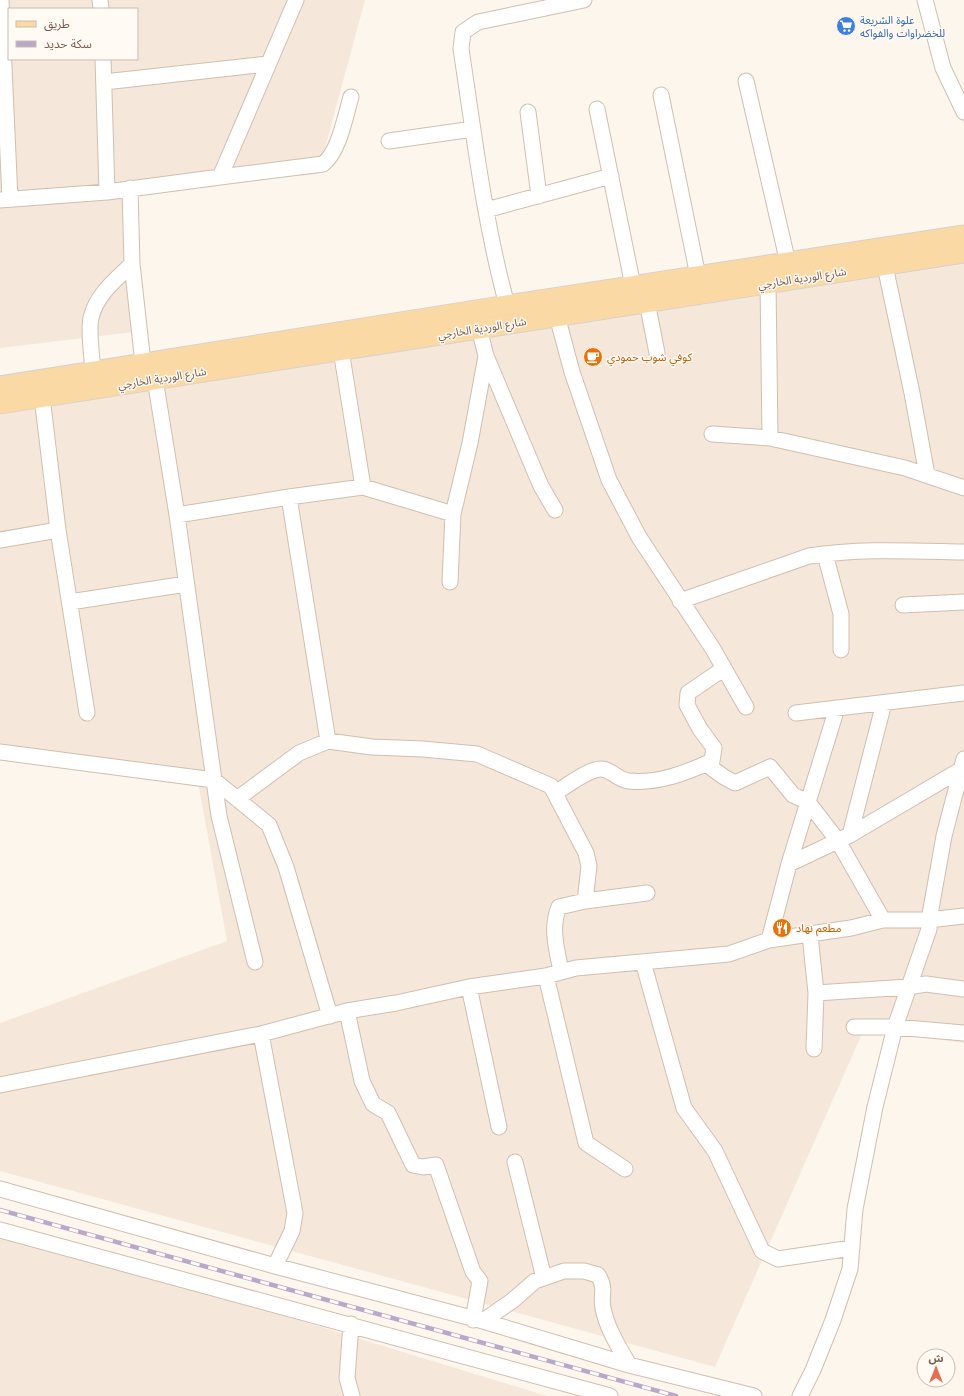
<svg xmlns="http://www.w3.org/2000/svg" width="964" height="1396" viewBox="0 0 964 1396" font-family="'PT Sans','Noto Sans Arabic',sans-serif">
<style>
.residential{fill:#f5e8da;fill-rule:evenodd}
.lines{fill:none;stroke-linecap:round;stroke-linejoin:round}
.minor-casing{stroke:#d1beb0;stroke-width:17}
.major-casing{stroke:#dad1cd;stroke-width:21}
.minor{stroke:#fff;stroke-width:15}
.major{stroke:#fbd9a5;stroke-width:19}
.rail-casing{stroke:#b9a8c9;stroke-width:4.5}
.rail{stroke:#fffaf3;stroke-width:3;stroke-dasharray:9;stroke-linecap:butt}
.labels{text-anchor:middle;stroke-width:3;stroke-linejoin:round;paint-order:stroke}
.shop-label{font-size:11px;fill:#366cbe;stroke:#fffaf3;text-anchor:start}
.street-label{font-size:11px;fill:#7a5c4d;stroke:#fffaf3}
.food-label{font-size:11px;fill:#c56008;stroke:#fffaf3;text-anchor:start}
</style>
<rect width="100%" height="100%" fill="#fdf6ec"/>
<!-- residential -->
<path class="residential" d="M 0,0 L 365,0 L 318,174 L 136,190 L 142,331 L 0,348 ZM 9,9 L 137,9 L 137,59 L 9,59 Z
M 964,264 L 964,1043 L 864,1029 L 715,1367 L 0,1171 L 0,1023 L 227,941 L 198,782 L 0,760 L 0,413 Z
M 0,1229 L 547,1396 L 0,1396 Z"/>
<g class="lines">
<!-- minor casing -->
<g class="minor-casing">
<path id="minor" d="M 1,0 L 10,199
M 100,0 L 101,9
M 925,0 L 943,68 L 964,112
M 103,59 L 107,192
M 746,81 L 788,263
M 104,82 L 267,64
M 661,95 L 698,276
M 597,109 L 633,286
M 528,112 L 539,196
M 389,141 L 473,129
M 220,177 L 323,164 C 339,152 345,117 351,97
M 130,188 L 132,264 L 143,363
M 0,200 L 107,192 L 220,177 L 296,0
M 486,210 L 611,176
M 885,266 L 912,393 L 927,475
M 768,283 L 770,438
M 647,302 L 657,353
M 507,305 C 484,221 474,134 461,49 L 463,32 L 478,22 L 584,0
M 557,316 L 572,372 L 609,480 L 639,537 L 713,649 L 746,707
M 479,328 L 486,356 L 541,486 L 555,510
M 341,350 L 363,487
M 93,371 C 92,357 88,329 91,318 C 96,295 116,279 132,264
M 155,379 L 177,515 L 219,816 L 255,962
M 42,397 L 58,530 L 87,713
M 712,434 L 770,438 L 905,468 L 964,488
M 289,497 L 328,741
M 177,515 L 289,497 L 363,487 L 453,514
M 0,540 L 58,530
M 825,554 L 841,614 L 841,650
M 450,582 L 453,514 L 470,443 L 486,356
M 680,601 L 809,556 C 860,548 913,551 964,552
M 70,602 L 186,584
M 903,605 L 964,602
M 796,713 L 964,693
M 0,752 L 214,780 L 269,825 L 286,867 L 330,1016
M 706,764 L 724,777 L 735,783 L 770,767 L 793,795 L 808,802 L 838,841 L 883,920
M 555,793 C 567,786 581,774 595,770 C 609,765 616,780 629,781 C 657,784 686,773 712,761 L 714,748 L 700,729 L 687,705 L 688,693 L 723,669
M 237,799 L 299,753 L 328,741 L 372,747 L 423,749 L 477,754 L 551,786 L 586,853 L 589,866 L 585,901
M 850,835 L 884,703
M 789,864 L 850,835 L 962,769
M 810,935 L 816,993 L 814,1049
M 769,940 L 789,864 L 837,708
M 643,962 L 684,1108 L 715,1151 L 762,1251 L 778,1259 L 852,1248
M 561,971 C 557,950 550,928 559,907 L 585,901 L 647,893
M 546,976 L 586,1143 L 625,1169
M 469,987 L 499,1127
M 816,993 L 908,987 L 926,984 L 964,989
M 347,1011 L 362,1081 L 373,1104 L 388,1113 L 413,1165 L 423,1167 L 436,1165 L 473,1272 L 480,1281 L 473,1320
M 854,1027 L 895,1027 L 964,1033
M 261,1034 L 295,1213 L 292,1231 L 275,1266
M 0,1085 L 261,1034 L 347,1011 L 396,1003 L 469,987 L 546,976 L 576,968 L 729,954 L 769,940 L 851,928 L 883,920 L 929,920 L 964,916
M 515,1162 L 544,1278
M 0,1189 L 275,1266 L 483,1321 L 629,1365 L 754,1396
M 0,1230 L 610,1396
M 483,1321 L 512,1301 L 535,1281 L 564,1271 L 584,1271 L 598,1275 C 607,1291 600,1293 603,1308 C 607,1329 619,1347 629,1365
M 351,1324 L 347,1378 L 352,1396
M 800,1396 L 813,1370 L 833,1320 L 850,1269 L 855,1209 L 875,1107 L 895,1027 L 929,929 L 929,920 L 944,836 L 964,759"/>
</g>
<!-- major casing -->
<g class="major-casing">
<path id="major" d="M 0,386 L 507,305 L 964,235
M 0,404 L 964,253"/>
</g>
<!-- minor -->
<use href="#minor" class="minor"/>
<!-- major -->
<use href="#major" class="major"/>
<!-- rail casing -->
<g class="rail-casing">
<path id="rail" d="M 0,1210 L 676,1396"/>
</g>
<!-- rail -->
<use href="#rail" class="rail"/>
</g>
<!-- icons -->
<defs>
<g id="supermarket-disc" transform="scale(1)"><circle r="9.5" fill="#3f7fe0" stroke="#fffaf3"/><path d="M-6-5.5h2.5l.6 2H6L4.5 2H-2.5L-4.4-4H-6ZM-1.5 3.2a1.3 1.3 0 1 0 .1 0ZM3 3.2a1.3 1.3 0 1 0 .1 0Z" fill="#fff"/></g>
<g id="cafe-disc" transform="scale(1)"><circle r="9.5" fill="#e8710a" stroke="#fffaf3"/><path d="M-5.5-4.5H6V0H3Q3 3.5 0 3.5H-2.5Q-5.5 3.5-5.5 0ZM3-3.2v2h1.7v-2ZM-6 4.5H4V6H-6Z" fill="#fff"/></g>
<g id="restaurant-disc" transform="scale(1)"><circle r="9.5" fill="#e8710a" stroke="#fffaf3"/><path d="M-5-6h1v4h1v-4h1v4h1v-4h1v5L-1.5 .5V6h-2V.5L-5-1ZM5-6V6H3V1.5H1.5Q1.5-4 5-6Z" fill="#fff"/></g>
</defs>
<g fill-rule="evenodd">
<use href="#supermarket-disc" x="846" y="26"/>
<use href="#cafe-disc" x="593" y="357"/>
<use href="#restaurant-disc" x="782" y="928"/>
</g>
<g class="labels">
<!-- shop labels -->
<g class="shop-label">
<text x="860" y="24">علوة الشريعة<tspan x="860" dy="13">للخضراوات والفواكه</tspan></text>
</g>
<!-- street labels -->
<g class="street-label">
<text transform="translate(802 278) rotate(-9)" y="4">شارع الوردية الخارجي</text>
<text transform="translate(482 328) rotate(-9)" y="4">شارع الوردية الخارجي</text>
<text transform="translate(162 378) rotate(-9)" y="4">شارع الوردية الخارجي</text>
</g>
<!-- food labels -->
<g class="food-label">
<text x="607" y="361">كوفي شوب حمودي</text>
<text x="796" y="932">مطعم نهاد</text>
</g>
</g>
<!-- legend -->
<rect x="8" y="8" width="130" height="52" fill="#fffaf3" stroke="#cabbb1"/>
<rect x="16" y="21" width="20" height="6" fill="#fbd9a5" stroke="#cabbb1"/>
<text x="44" y="28" font-size="12" fill="#7a5c4d">طريق</text>
<rect x="16" y="41" width="20" height="6" fill="#b9a8c9" stroke="#cabbb1"/>
<text x="44" y="48" font-size="12" fill="#7a5c4d">سكة حديد</text>
<!-- north arrow -->
<g transform="translate(936 1368)"><circle r="19" fill="#fffaf3" stroke="#cabbb1"/>
<path d="M0-3L7 15L0 10L-7 15Z" fill="#e76f51"/>
<text y="-6" font-size="11" font-weight="bold" text-anchor="middle" fill="#7a5c4d">ش</text>
</g>
</svg>
